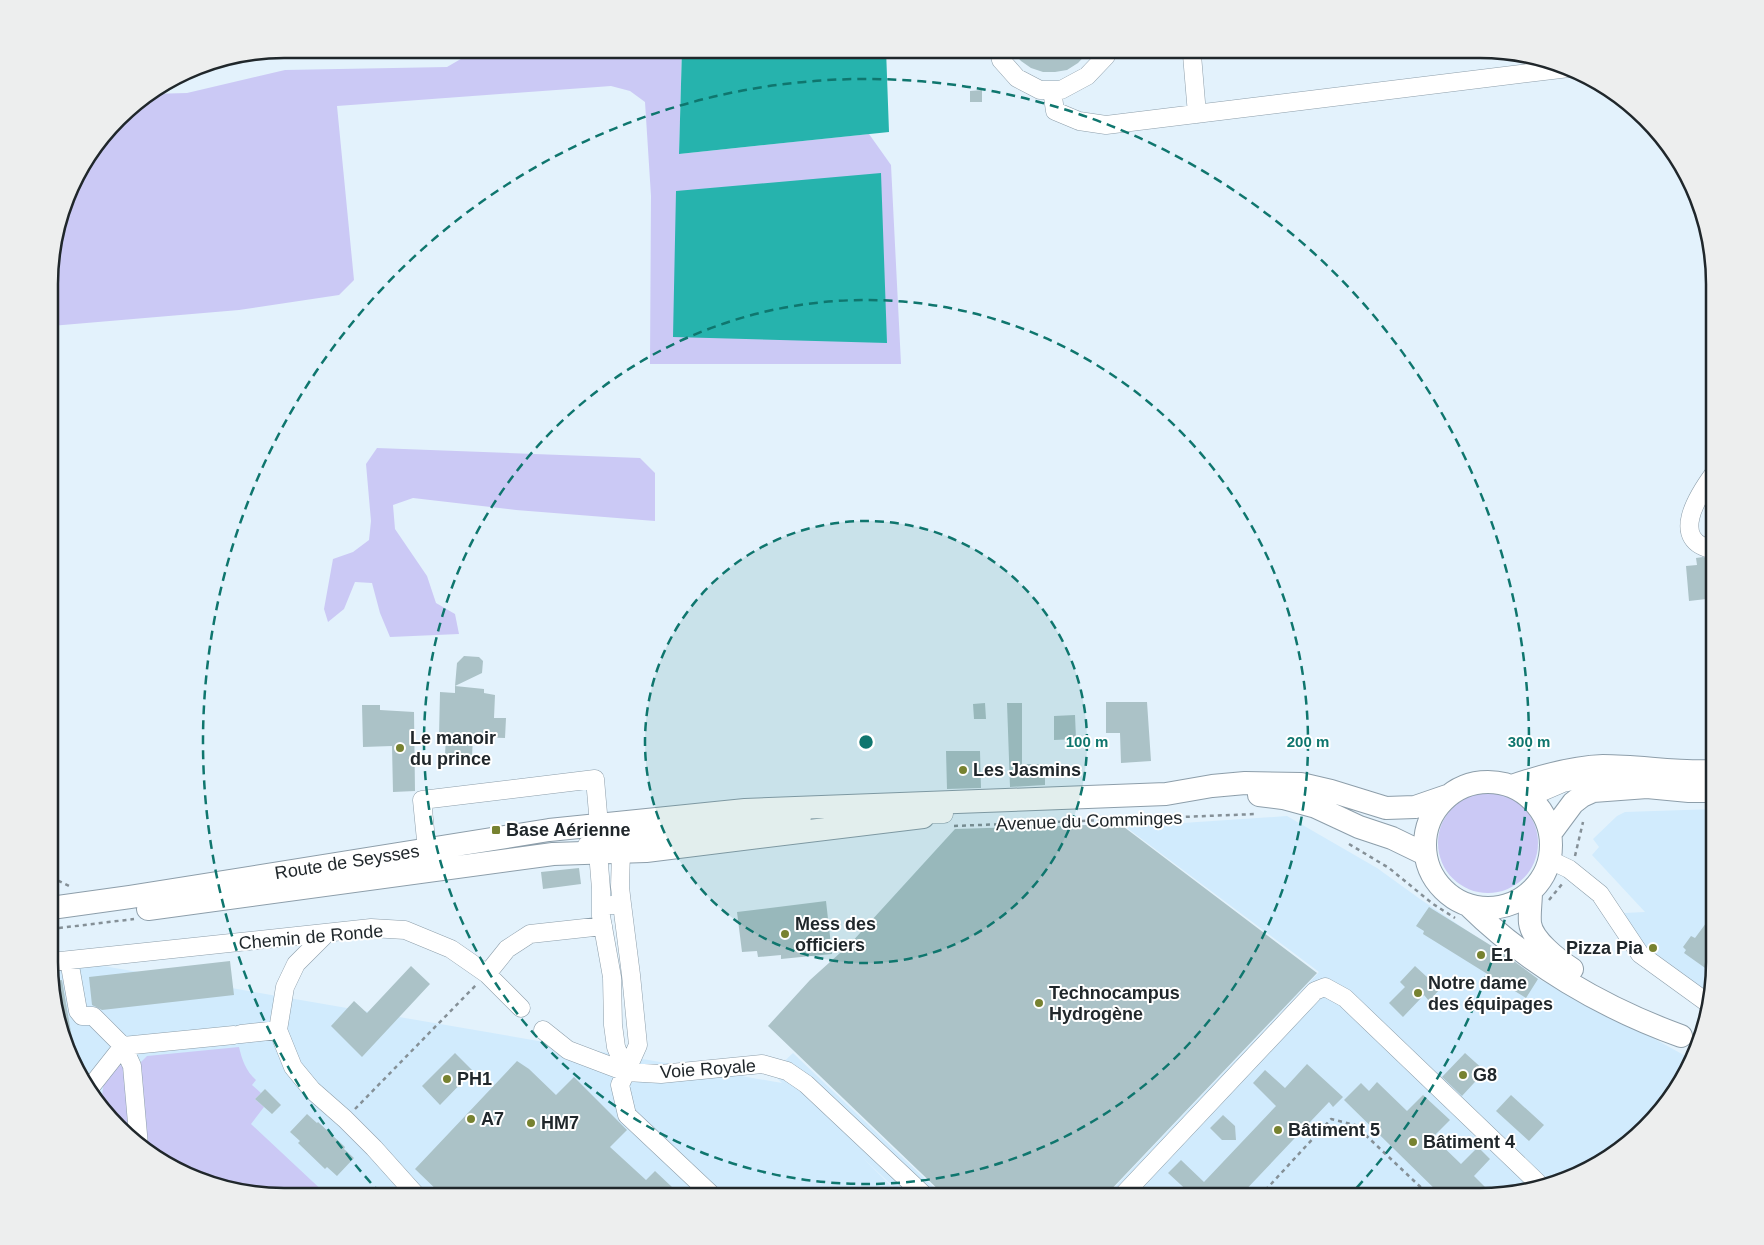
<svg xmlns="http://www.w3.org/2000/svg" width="1764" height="1245" viewBox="0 0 1764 1245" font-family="Arial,sans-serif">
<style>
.built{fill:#d1ebfd}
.green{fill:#cbc9f5}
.water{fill:#26b3ad}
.building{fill:#abc2c7}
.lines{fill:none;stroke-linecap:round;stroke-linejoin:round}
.minor-casing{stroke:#8d9eaa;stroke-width:19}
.major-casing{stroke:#8d9eaa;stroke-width:24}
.path{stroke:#859097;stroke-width:2.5;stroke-dasharray:4 4;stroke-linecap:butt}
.minor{stroke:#fff;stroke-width:18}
.major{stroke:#fff;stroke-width:22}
.ring{fill:none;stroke:#0f766e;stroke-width:2.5;stroke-dasharray:9 6}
.poi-dot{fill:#778230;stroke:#fff;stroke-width:2}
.labels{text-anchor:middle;stroke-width:4;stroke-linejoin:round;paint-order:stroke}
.poi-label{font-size:18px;font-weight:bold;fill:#20272b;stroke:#fff;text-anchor:start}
.street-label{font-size:18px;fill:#20272b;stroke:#fff}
.rim{fill:none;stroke:#20272b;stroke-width:2.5}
.centre{fill:#0f766e;stroke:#fff;stroke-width:2.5}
.ring-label{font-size:15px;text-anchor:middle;font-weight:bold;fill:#0f766e;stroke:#fff;stroke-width:4;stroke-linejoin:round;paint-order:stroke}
</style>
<rect width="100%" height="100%" fill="#e3f2fc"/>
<!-- built -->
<path class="built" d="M 1715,809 L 1715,977 L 1711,997 L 1643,946 L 1624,913 L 1645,912 L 1592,855 L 1599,847 L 1593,839 L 1617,816 L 1625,812 Z
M 1287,816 L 1377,868 L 1420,899 L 1542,981 L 1602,1010 L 1691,1059 L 1667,1104 L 1585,1172 L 1481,1196 L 1106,1196 L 1319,972 L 1123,825 L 1153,825 Z
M 51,957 L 782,1083 L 772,1073 L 793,1053 L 943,1196 L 903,1196 L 862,1157 L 901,1196 L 268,1196 L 208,1184 L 141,1148 L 80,1079 L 51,992 Z"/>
<!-- green -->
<path class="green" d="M 478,49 L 682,49 L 679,154 L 869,134 L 891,165 L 901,364 L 650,364 L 651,196 L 645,102 L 630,91 L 611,86 L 337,106 L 354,280 L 339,295 L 239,310 L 51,326 L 51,253 L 73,179 L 129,107 L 150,94 L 187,93 L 285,70 L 447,67 Z
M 377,448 L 640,458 L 655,473 L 655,521 L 516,510 L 413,498 L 393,505 L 395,529 L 427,576 L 436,603 L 455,614 L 459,634 L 390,637 L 380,613 L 372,583 L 355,582 L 344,609 L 328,622 L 324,609 L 333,559 L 353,552 L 369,540 L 371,521 L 366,464 Z
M1438 843a50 50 0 1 1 100 0a50 50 0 1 1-100 0Z
M 239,1047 C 242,1060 246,1071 256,1080 L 252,1085 L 261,1093 L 255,1099 L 264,1107 L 251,1124 L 328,1196 L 268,1196 L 208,1184 L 142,1149 L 138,1065 L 147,1056 Z
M 119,1065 L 124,1066 L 134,1141 L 99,1100 L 102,1096 L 104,1080 Z"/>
<!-- water -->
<path class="water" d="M 682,49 L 886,49 L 889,132 L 679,154 Z
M 881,173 L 887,343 L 673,337 L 676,191 Z"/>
<!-- building -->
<path class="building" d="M 1010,49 L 1091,49 L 1078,63 L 1067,70 L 1055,72 L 1043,72 L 1031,68 L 1021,61 Z
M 982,90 L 982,102 L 970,102 L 970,91 Z
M 1703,557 L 1712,560 L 1715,598 L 1689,601 L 1686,566 L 1697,565 L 1696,558 Z
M 464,656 L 479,657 L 483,661 L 482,673 L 455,686 L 457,663 Z
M 455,686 L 484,689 L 484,693 L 495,695 L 494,718 L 506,718 L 505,738 L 473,737 L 472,756 L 445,755 L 446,736 L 439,736 L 440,692 L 455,693 Z
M 1106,702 L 1147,702 L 1151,761 L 1121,763 L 1120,733 L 1106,733 Z
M 985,703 L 986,719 L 974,719 L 973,704 Z
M 1007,703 L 1022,703 L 1022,764 L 1045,764 L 1045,785 L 1010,787 Z
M 362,705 L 380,705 L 380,710 L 414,712 L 415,791 L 393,792 L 392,746 L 363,747 Z
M 1075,715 L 1076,739 L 1054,740 L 1054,716 Z
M 946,751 L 980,751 L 981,788 L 947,789 Z
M 1120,824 L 1317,973 L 1105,1196 L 945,1196 L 768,1026 L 810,980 L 850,944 L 955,829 Z
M 579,868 L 581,884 L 543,889 L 541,872 Z
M 826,901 L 832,954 L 781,959 L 781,955 L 758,957 L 757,951 L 742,952 L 737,912 Z
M 1429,907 L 1503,953 L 1538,979 L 1526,998 L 1423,934 L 1424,931 L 1416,926 Z
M 1715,911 L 1715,975 L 1684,953 L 1686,950 L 1683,947 L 1691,936 L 1695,938 Z
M 230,961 L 234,995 L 102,1010 L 92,1005 L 89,977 Z
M 411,966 L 430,984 L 362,1057 L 331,1026 L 354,1001 L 367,1013 Z
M 1415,966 L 1440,989 L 1429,1001 L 1424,995 L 1403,1017 L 1389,1003 L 1405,987 L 1400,982 Z
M 62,980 L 72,1038 L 67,1040 L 51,992 L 51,981 Z
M 455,1053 L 473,1071 L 440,1105 L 422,1086 Z
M 1465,1053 L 1485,1071 L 1462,1096 L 1442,1077 Z
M 517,1061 L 529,1069 L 556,1095 L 574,1077 L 627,1130 L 610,1147 L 646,1180 L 655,1171 L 673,1188 L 666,1196 L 443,1196 L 415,1169 Z
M 1307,1064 L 1343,1097 L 1333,1107 L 1329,1102 L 1240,1196 L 1193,1196 L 1168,1173 L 1181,1160 L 1204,1182 L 1276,1106 L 1253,1083 L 1265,1070 L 1285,1088 Z
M 1377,1082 L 1407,1111 L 1423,1095 L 1450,1120 L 1433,1137 L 1461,1164 L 1478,1147 L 1490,1159 L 1474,1176 L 1492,1194 L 1481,1196 L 1442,1196 L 1344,1100 L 1361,1083 L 1369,1091 Z
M 265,1089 L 281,1105 L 272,1114 L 255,1099 Z
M 1511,1095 L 1544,1125 L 1529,1141 L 1496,1111 Z
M 307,1114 L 317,1123 L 318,1122 L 345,1147 L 344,1149 L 354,1158 L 337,1176 L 327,1167 L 325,1169 L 298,1143 L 300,1141 L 290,1132 Z
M 1223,1115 L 1235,1126 L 1236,1140 L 1222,1140 L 1210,1128 Z"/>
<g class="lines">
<!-- minor casing -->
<g class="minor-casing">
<path id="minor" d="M 998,49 L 1001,60 L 1017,78 L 1040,90 L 1061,90 L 1087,76 L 1106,56 L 1107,49
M 1192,55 L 1197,114
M 1052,90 L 1055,111 L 1079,121 L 1106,125 L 1569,68
M 1715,472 C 1698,495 1667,542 1715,550
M 1527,795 L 1542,792 L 1563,783 L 1582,779 L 1612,779 L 1627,783
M 910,815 L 944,814
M 613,843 L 621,851 L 620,887 L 622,904
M 587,845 L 632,837 L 802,817
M 427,850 L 422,800 L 595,779 L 599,825 L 598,852 L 601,889 L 601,916 L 612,977 L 613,1025 L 616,1047 L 626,1072
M 1550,860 L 1569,869 L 1600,894 L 1640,954 L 1709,1004
M 602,906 L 622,904 L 631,975 L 638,1045 L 620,1085 L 627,1115 L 713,1196
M 326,934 L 296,964 L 285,987 L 278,1030 L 293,1067 L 312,1090 L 345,1119 L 374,1148 L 417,1196
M 69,960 L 78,1011 L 82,1016 L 93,1016 L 123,1046 L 132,1066 L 139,1146
M 51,962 L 371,928 L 405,930 L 451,949 L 487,974 L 521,1008
M 487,974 L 507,949 L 530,934 L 603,926
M 543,1030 L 568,1050 L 626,1072 L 661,1074 L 762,1064 L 787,1071 L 806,1084 L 925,1196
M 241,1034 L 278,1030
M 89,1089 L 123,1046 L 234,1035
M 1122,1196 L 1315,991 L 1325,987 L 1345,998 L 1538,1183"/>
</g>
<!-- major casing -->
<g class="major-casing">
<path id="major" d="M1425 845a63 63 0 1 1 126 0a63 63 0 1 1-126 0Z
M 1512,786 C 1541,776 1572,767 1603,766 C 1640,766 1677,773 1715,771
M 1259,795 L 1283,798 L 1316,807 L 1359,827 L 1392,838 L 1425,854
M 1550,834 L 1573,803 L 1582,796 L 1593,791 L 1647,787 L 1689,791 L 1715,791
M 1531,891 C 1531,902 1529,913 1530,923 C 1532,940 1558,960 1572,969
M 1469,906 C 1528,964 1603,1008 1681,1036
M 51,908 L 130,897 L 549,830 L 745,810 L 1166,794 L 1212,786 L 1245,783 L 1301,784 L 1331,791 L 1386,808 L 1415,807 L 1447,796
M 148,909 L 553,854 L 646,851 L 923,817"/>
</g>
<!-- path -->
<path class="path" d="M 954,826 L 1256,814
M 1349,844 L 1389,868 L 1433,904 L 1455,918
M 1575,856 L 1583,822
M 51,877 L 69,886
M 1549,900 L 1563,883
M 51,929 L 134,919
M 355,1109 L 477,984
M 184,1171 L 187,1168 L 199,1179
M 1260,1196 L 1331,1119 L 1355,1125 L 1430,1196"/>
<!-- minor -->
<use href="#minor" class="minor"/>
<!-- major -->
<use href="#major" class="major"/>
</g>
<!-- distance rings -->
<circle cx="866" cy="742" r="221" fill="#0f766e" fill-opacity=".12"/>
<g class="ring">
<circle cx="866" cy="742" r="221"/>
<circle cx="866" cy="742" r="442"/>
<path d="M381 1194A663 663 0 1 1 1351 1194"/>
</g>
<!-- markers -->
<g class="poi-dot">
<circle cx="400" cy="748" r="5"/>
<circle cx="963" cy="770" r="5"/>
<rect x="491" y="825" width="10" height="10" rx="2.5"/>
<circle cx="785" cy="934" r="5"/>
<circle cx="1653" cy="948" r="5"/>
<circle cx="1481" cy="955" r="5"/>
<circle cx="1418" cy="993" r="5"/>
<circle cx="1039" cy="1003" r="5"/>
<circle cx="1463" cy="1075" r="5"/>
<circle cx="447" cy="1079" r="5"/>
<circle cx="471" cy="1119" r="5"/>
<circle cx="531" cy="1123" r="5"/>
<circle cx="1278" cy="1130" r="5"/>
<circle cx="1413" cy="1142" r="5"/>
</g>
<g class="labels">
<!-- poi labels -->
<g class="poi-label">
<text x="410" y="744">Le manoir<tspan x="410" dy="21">du prince</tspan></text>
<text x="973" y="776">Les Jasmins</text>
<text x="506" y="836">Base Aérienne</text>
<text x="795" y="930">Mess des<tspan x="795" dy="21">officiers</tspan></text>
<text x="1643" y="954" text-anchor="end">Pizza Pia</text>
<text x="1491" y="961">E1</text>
<text x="1428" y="989">Notre dame<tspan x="1428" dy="21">des équipages</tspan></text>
<text x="1049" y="999">Technocampus<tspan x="1049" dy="21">Hydrogène</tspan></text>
<text x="1473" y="1081">G8</text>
<text x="457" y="1085">PH1</text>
<text x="481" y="1125">A7</text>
<text x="541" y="1129">HM7</text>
<text x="1288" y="1136">Bâtiment 5</text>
<text x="1423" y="1148">Bâtiment 4</text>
</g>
<!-- street labels -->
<g class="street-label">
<text transform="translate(1089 821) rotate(-2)" y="6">Avenue du Comminges</text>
<text transform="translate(347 862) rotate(-9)" y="6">Route de Seysses</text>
<text transform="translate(311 937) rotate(-5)" y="6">Chemin de Ronde</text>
<text transform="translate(708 1069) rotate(-4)" y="6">Voie Royale</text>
</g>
</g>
<!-- crop -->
<path d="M0 0H1764V1245H0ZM284 58H1480A226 226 0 0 1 1706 284V962A226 226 0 0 1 1480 1188H284A226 226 0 0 1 58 962V284A226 226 0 0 1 284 58Z" fill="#edeeee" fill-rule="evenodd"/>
<path class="rim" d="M284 58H1480A226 226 0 0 1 1706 284V962A226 226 0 0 1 1480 1188H284A226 226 0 0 1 58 962V284A226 226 0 0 1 284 58Z"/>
<circle cx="866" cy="742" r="8" class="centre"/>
<g class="ring-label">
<text x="1087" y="747">100 m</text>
<text x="1308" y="747">200 m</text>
<text x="1529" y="747">300 m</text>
</g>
</svg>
